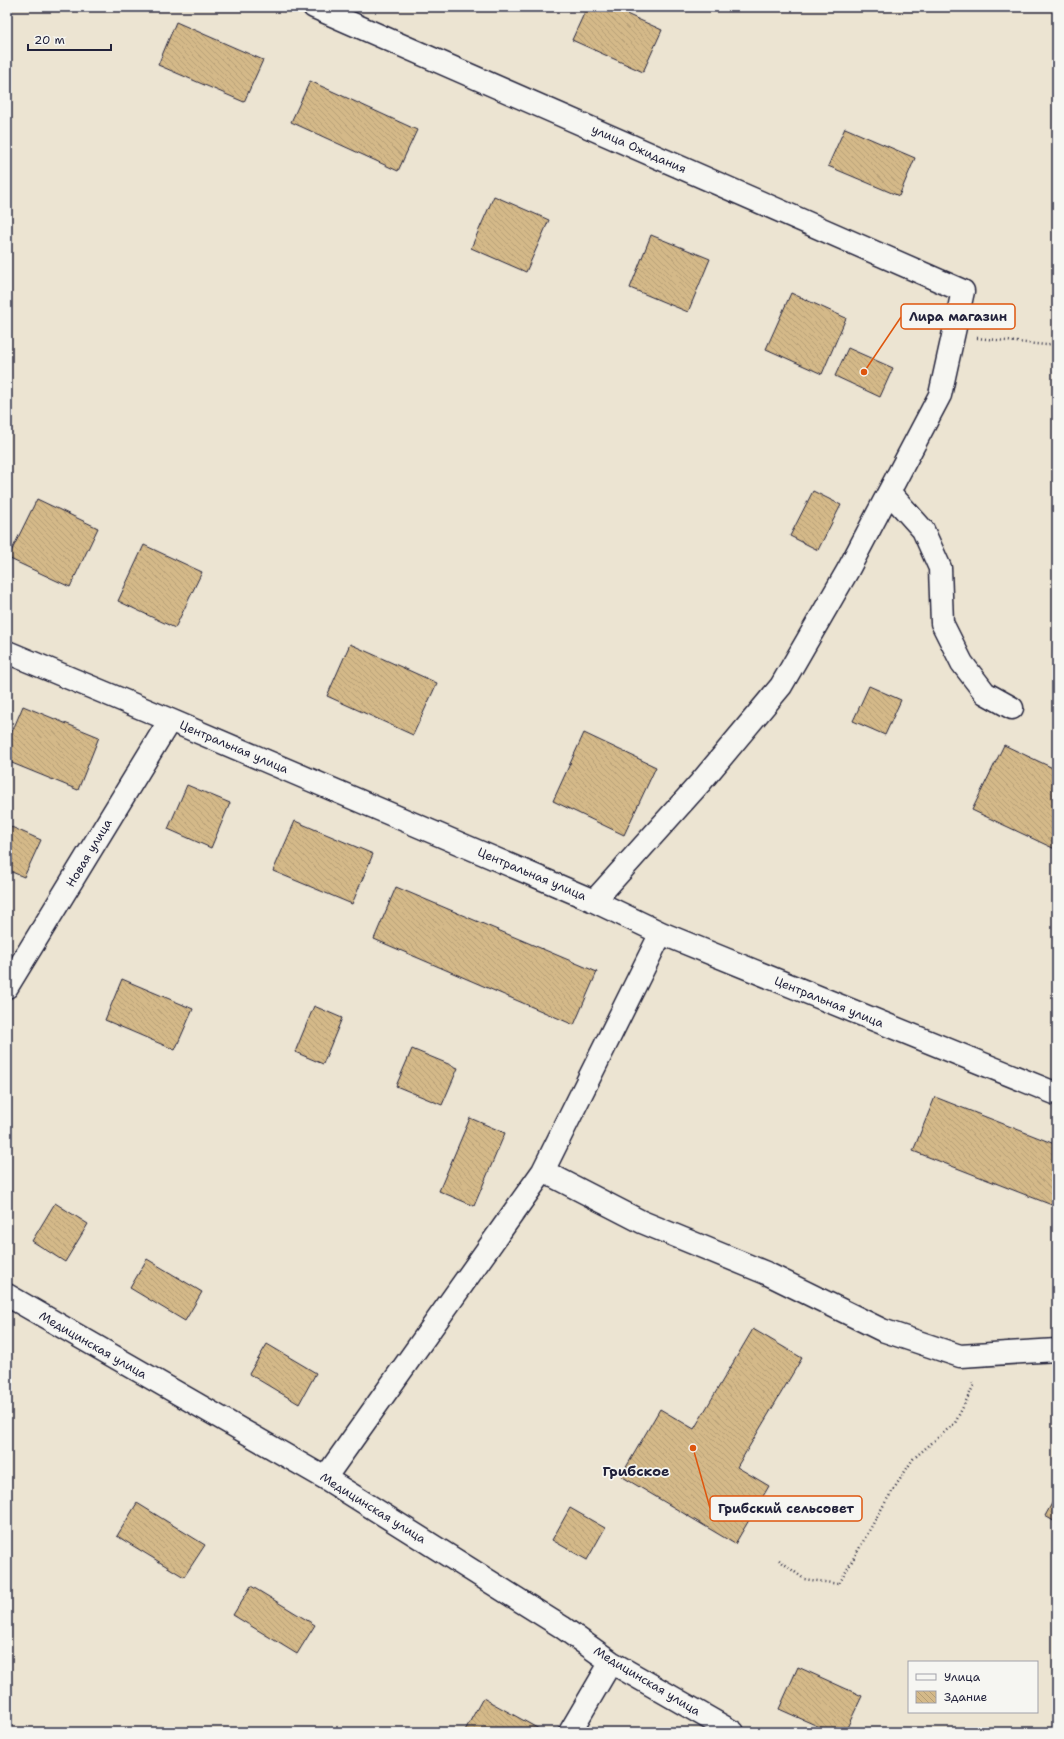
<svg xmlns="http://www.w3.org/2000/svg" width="1064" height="1739" viewBox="0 0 1064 1739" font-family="'Shantell Sans',sans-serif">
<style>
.building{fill:url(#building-back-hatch);stroke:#22223b}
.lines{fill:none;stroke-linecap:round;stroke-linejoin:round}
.minor-casing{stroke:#22223b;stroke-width:25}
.path{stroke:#22223b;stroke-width:2.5;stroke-dasharray:1 3;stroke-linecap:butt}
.minor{stroke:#f6f6f2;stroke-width:22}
.labels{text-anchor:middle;stroke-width:3.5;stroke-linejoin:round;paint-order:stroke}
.street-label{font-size:12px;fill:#22223b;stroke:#f6f6f2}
.quarter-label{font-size:14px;font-weight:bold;fill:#22223b;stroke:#f6f6f2}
.leader{fill:none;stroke:#de560e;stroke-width:1.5}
.callout-dot{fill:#de560e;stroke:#f6f6f2;stroke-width:1.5}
.callout{fill:#f6f6f2;stroke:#de560e;stroke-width:1.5}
.callout-label{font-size:13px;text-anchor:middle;font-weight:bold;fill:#22223b}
</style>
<defs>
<pattern id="building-back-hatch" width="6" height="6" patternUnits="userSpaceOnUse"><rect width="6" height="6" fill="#d4b989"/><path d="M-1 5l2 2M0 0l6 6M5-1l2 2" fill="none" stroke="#b69f77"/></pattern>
</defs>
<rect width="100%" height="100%" fill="#ece4d2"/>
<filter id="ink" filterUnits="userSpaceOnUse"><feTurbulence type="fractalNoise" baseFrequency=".025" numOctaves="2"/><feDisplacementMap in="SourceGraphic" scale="8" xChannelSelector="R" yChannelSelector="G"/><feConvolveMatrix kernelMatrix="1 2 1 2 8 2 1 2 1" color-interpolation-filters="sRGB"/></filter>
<g filter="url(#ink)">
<!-- building -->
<path class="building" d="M 587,7 L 611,7 L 662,30 L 643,72 L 572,40 Z
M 176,22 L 263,60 L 244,102 L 158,65 Z
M 310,81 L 417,130 L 398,171 L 291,122 Z
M 845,128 L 915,158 L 899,196 L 828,166 Z
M 494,196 L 549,220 L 526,272 L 471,248 Z
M 651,235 L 710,259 L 688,312 L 630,288 Z
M 791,293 L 846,318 L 822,374 L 766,349 Z
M 848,348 L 893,368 L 880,397 L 835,376 Z
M 813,491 L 841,505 L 818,550 L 790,536 Z
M 37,499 L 98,528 L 70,587 L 8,558 Z
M 144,545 L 202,572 L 175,628 L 118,601 Z
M 350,644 L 437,683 L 413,735 L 327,696 Z
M 869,686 L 901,700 L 885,735 L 853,721 Z
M 23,706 L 99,737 L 78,790 L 7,761 L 7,744 Z
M 584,733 L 656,767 L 624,835 L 553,801 Z
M 1004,745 L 1057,770 L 1057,850 L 972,810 Z
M 187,785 L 230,803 L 211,848 L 168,829 Z
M 295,821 L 373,854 L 352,904 L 273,871 Z
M 7,825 L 41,840 L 24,877 L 7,870 Z
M 396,887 L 597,972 L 574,1025 L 374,939 Z
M 122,979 L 193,1009 L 175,1050 L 105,1020 Z
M 314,1006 L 342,1018 L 323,1064 L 295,1052 Z
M 412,1049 L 458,1068 L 442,1105 L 396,1086 Z
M 935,1097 L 1057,1145 L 1057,1207 L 913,1151 Z
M 470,1118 L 505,1133 L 474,1206 L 439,1191 Z
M 55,1203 L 88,1224 L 65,1262 L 32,1241 Z
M 147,1259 L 202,1292 L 185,1321 L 130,1288 Z
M 753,1329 L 802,1358 L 737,1467 L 769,1486 L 735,1544 L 621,1476 L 660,1409 L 694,1429 Z
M 267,1344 L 316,1373 L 299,1404 L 249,1374 Z
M 1057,1494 L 1057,1523 L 1045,1516 Z
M 137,1503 L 205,1545 L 184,1577 L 117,1536 Z
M 570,1508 L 605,1528 L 587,1560 L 552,1540 Z
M 251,1586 L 315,1625 L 297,1654 L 233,1615 Z
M 798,1667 L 862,1696 L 845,1732 L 831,1732 L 779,1709 Z
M 483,1698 L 539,1729 L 538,1732 L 464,1732 Z"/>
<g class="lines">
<!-- minor casing -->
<g class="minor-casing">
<path id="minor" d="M 314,7 L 963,291 L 940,395 L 848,570 L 781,686 L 700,783 L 594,901
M 889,492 L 923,530 L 940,568 L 942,623 L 962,663 L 985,693 L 1012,708
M 7,652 L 170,720 L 594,901 L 661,933 L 1057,1094
M 7,987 L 170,720
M 543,1171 L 642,1222 L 766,1273 L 882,1330 L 960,1356 L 1057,1350
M 7,1295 L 325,1478 L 562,1627 L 611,1662 L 733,1732
M 325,1478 L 543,1171 L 661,933
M 570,1732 L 611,1662"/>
</g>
<!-- path -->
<path class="path" d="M 977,338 L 1046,345 L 1057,342
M 779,1560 L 804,1579 L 839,1584 L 886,1501 L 913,1459 L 955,1423 L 974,1385 L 971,1380"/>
<!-- minor -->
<use href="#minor" class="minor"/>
</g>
</g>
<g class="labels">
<!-- street labels -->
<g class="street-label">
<text transform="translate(639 149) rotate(24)" y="4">улица Ожидания</text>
<text transform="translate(234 747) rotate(23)" y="4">Центральная улица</text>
<text transform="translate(89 853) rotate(-59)" y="4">Новая улица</text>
<text transform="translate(532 874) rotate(23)" y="4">Центральная улица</text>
<text transform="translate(829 1002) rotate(22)" y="4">Центральная улица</text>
<text transform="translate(93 1345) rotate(30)" y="4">Медицинская улица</text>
<text transform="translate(373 1508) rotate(32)" y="4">Медицинская улица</text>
<text transform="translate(647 1681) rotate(31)" y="4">Медицинская улица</text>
</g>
<!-- quarter labels -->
<g class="quarter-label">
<text x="636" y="1476">Грибское</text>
</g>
</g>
<!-- callouts -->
<path class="leader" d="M864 372L901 317M693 1448L710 1508"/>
<g class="callout-dot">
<circle cx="864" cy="372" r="4"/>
<circle cx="693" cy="1448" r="4"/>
</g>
<g class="callout">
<rect x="901" y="304" width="114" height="25" rx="4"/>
<rect x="710" y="1496" width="152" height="25" rx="4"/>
</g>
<g class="callout-label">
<text x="958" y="321">Лира магазин</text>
<text x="786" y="1513">Грибский сельсовет</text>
</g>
<!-- margin -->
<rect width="1064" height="1739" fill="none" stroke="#f6f6f2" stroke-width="24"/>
<rect x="12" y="12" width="1040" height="1715" fill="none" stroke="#22223b" stroke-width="1.5" filter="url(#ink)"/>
<!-- legend -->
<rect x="908" y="1661" width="130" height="52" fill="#f6f6f2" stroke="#a1a1a9"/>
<rect x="916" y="1674" width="20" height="6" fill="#f6f6f2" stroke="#a1a1a9"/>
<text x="944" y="1681" font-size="12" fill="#22223b">Улица</text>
<rect x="916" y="1691" width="20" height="12" fill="url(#building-back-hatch)" stroke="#a1a1a9"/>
<text x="944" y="1701" font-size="12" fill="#22223b">Здание</text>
<!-- scale -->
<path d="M28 44v6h83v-6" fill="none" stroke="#22223b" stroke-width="2"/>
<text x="34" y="44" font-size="12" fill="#22223b" stroke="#f6f6f2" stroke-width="3" paint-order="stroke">20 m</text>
</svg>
